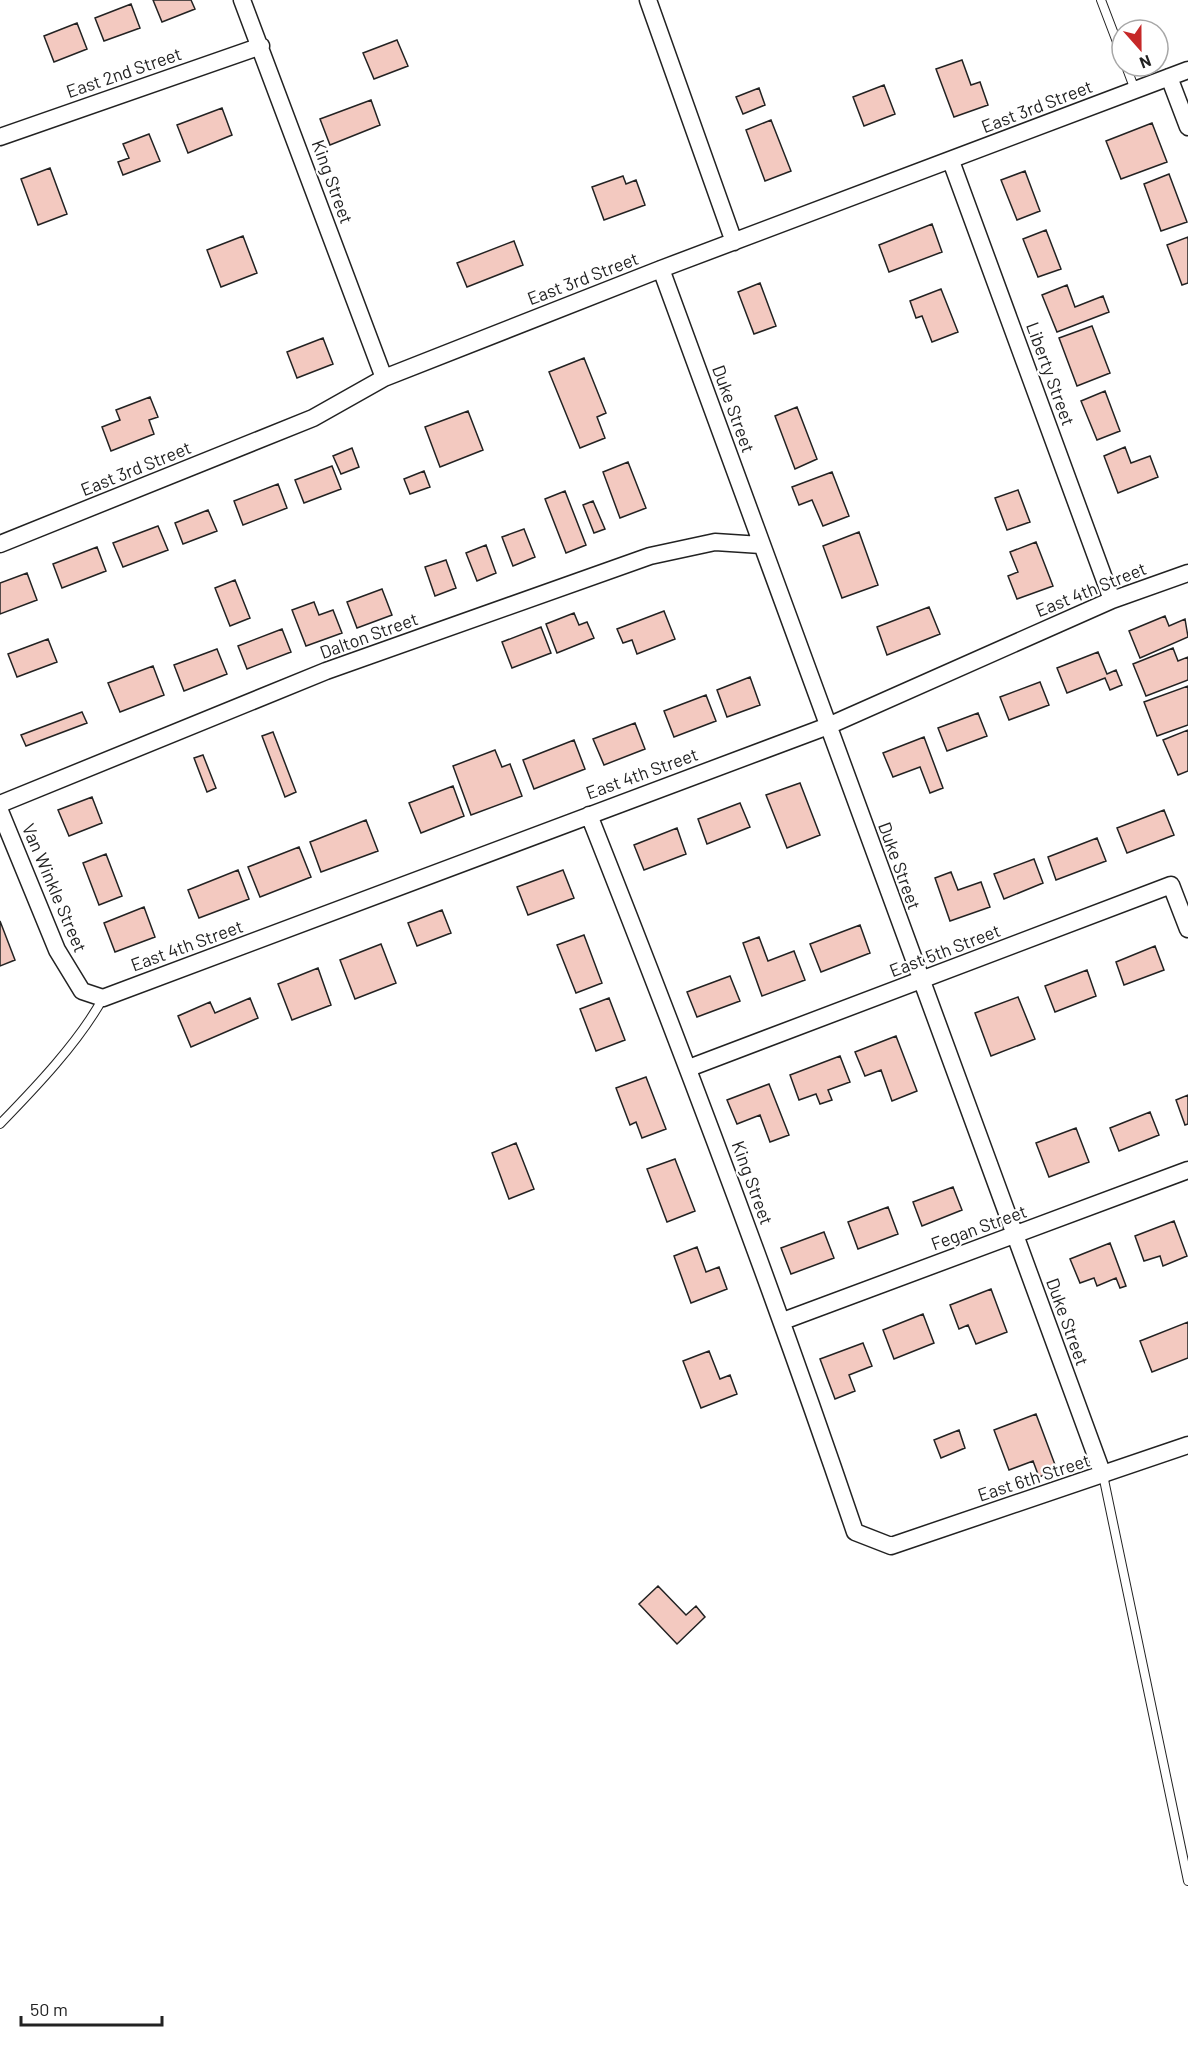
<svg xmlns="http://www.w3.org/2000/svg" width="1188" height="2046" viewBox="0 0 1188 2046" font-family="Barlow,sans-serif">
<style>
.building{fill:#f3c9c0;stroke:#222;stroke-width:1.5}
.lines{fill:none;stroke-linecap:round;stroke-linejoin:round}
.service-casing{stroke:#222;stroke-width:10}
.minor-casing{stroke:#222;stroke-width:19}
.service{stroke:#fff;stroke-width:8}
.minor{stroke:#fff;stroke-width:16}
.labels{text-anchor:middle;stroke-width:4.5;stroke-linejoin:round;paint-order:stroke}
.street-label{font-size:18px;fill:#222;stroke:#fff}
</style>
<rect width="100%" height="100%" fill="#fff"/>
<!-- building -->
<path class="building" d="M 153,0 L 191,0 L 195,9 L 162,22 Z
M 131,4 L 140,28 L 104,41 L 95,18 Z
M 77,23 L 87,49 L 54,62 L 44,36 Z
M 397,40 L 408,66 L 374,79 L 363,53 Z
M 962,60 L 971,85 L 980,82 L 988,105 L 954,117 L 936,69 Z
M 884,85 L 895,114 L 864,126 L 853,97 Z
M 759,88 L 765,105 L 743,114 L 736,97 Z
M 371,100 L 380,125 L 330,145 L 320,119 Z
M 222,108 L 232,135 L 188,153 L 177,125 Z
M 771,120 L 791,171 L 765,181 L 746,130 Z
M 1152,123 L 1167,162 L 1121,179 L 1106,141 Z
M 149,134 L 160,161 L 123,175 L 118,162 L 129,158 L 123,144 Z
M 50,168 L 67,214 L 38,225 L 21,179 Z
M 1025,171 L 1040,211 L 1017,220 L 1001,180 Z
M 1169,174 L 1187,222 L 1161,231 L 1144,184 Z
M 623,176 L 626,184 L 636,180 L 645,205 L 604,220 L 592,187 Z
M 932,224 L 942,252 L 889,272 L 879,245 Z
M 1046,230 L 1061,269 L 1038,277 L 1023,239 Z
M 243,236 L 257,273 L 221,287 L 207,250 Z
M 1188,237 L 1188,283 L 1182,285 L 1167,245 Z
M 514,241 L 523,265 L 467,287 L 457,263 Z
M 760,283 L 776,326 L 754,334 L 738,292 Z
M 1067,285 L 1075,307 L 1103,296 L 1109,312 L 1057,332 L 1042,295 Z
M 941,289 L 958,332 L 932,342 L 922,316 L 916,318 L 910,301 Z
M 1092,326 L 1110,373 L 1077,386 L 1059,338 Z
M 323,338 L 333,364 L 297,378 L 287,352 Z
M 584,358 L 606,413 L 597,417 L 605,438 L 580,448 L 549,372 Z
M 1105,391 L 1120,431 L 1097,440 L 1081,401 Z
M 150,397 L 158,417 L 149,420 L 154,434 L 111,451 L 102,427 L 120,420 L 116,410 Z
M 797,407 L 817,459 L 795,469 L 775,416 Z
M 468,411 L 483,450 L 440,467 L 425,427 Z
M 1125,447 L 1131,463 L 1150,456 L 1158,477 L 1118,493 L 1104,456 Z
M 352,448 L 359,467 L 341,474 L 333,456 Z
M 628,462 L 646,508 L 620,518 L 603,472 Z
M 332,466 L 341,489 L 304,503 L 295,480 Z
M 424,471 L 430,487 L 410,494 L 404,479 Z
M 832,472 L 849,516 L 823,526 L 812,500 L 799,505 L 792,487 Z
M 278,484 L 287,508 L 243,525 L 234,501 Z
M 1018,490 L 1030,522 L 1007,530 L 995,498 Z
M 565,491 L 586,545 L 566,553 L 545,499 Z
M 593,501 L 605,529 L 594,533 L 583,505 Z
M 208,510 L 217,531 L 183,544 L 175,523 Z
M 158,526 L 168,550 L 123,567 L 113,543 Z
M 524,529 L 535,557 L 513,566 L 502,537 Z
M 859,532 L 878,585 L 842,598 L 823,546 Z
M 1036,542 L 1053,586 L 1017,599 L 1008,576 L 1018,572 L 1010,552 Z
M 486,545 L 496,573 L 477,581 L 466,553 Z
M 97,547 L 106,571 L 62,588 L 53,564 Z
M 446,560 L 456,588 L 435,596 L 425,567 Z
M 27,573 L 37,600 L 0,614 L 0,583 Z
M 235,580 L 250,618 L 230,626 L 215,588 Z
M 382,589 L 392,615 L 357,628 L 347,602 Z
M 314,602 L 319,615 L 333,610 L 342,633 L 306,646 L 292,610 Z
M 929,607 L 940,634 L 887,655 L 877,627 Z
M 664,611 L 675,639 L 637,654 L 632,640 L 623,643 L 617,629 Z
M 574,613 L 579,625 L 587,622 L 594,638 L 557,653 L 546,624 Z
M 1165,616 L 1169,626 L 1185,619 L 1188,637 L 1140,658 L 1129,631 Z
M 541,627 L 551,653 L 512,668 L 502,642 Z
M 282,629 L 291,652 L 247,669 L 238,646 Z
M 48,639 L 57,662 L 17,677 L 8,654 Z
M 1173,648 L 1178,661 L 1188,657 L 1188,680 L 1146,696 L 1133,664 Z
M 217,649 L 227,674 L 184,691 L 174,665 Z
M 1098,652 L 1107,674 L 1116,670 L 1122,685 L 1110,690 L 1105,678 L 1067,693 L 1057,668 Z
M 153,666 L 164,695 L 120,712 L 108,683 Z
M 750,677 L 760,705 L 727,717 L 717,690 Z
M 1040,682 L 1049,705 L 1009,720 L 1000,697 Z
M 1188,686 L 1188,725 L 1157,736 L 1144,702 Z
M 706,695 L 716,721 L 674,737 L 664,711 Z
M 82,712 L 87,723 L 26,746 L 21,735 Z
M 978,713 L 987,736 L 947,751 L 938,728 Z
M 635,723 L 645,749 L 604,765 L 593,739 Z
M 1188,730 L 1188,771 L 1178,775 L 1163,740 Z
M 273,732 L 296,792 L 285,797 L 262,736 Z
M 924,737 L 943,788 L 930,793 L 920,767 L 893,777 L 883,753 Z
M 574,740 L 585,769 L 534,789 L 523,760 Z
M 495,750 L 502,767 L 510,764 L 522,796 L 471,815 L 453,766 Z
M 203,755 L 216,788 L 207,792 L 194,758 Z
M 800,783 L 820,835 L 787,848 L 766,795 Z
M 453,786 L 464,816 L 421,833 L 409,803 Z
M 92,797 L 102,823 L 69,836 L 58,810 Z
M 740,803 L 750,827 L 707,844 L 698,819 Z
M 1164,810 L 1174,835 L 1127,853 L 1117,828 Z
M 366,820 L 378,851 L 321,872 L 310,842 Z
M 677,828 L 686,854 L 644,870 L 634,845 Z
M 1097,838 L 1106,861 L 1056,880 L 1048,857 Z
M 299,847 L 311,877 L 260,897 L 248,867 Z
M 106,854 L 122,896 L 99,905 L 83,863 Z
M 1034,859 L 1043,883 L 1004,899 L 994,874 Z
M 238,870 L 249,899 L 199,918 L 188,890 Z
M 563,870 L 574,898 L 528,915 L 517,887 Z
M 951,872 L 958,890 L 981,882 L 990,907 L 950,921 L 935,878 Z
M 144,907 L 155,937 L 115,952 L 104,923 Z
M 442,910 L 451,933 L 417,946 L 408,923 Z
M 0,921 L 15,960 L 0,966 Z
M 860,925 L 870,953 L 821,972 L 810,944 Z
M 584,935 L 602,983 L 576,993 L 557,945 Z
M 759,937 L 768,961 L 794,951 L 805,980 L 762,996 L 743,943 Z
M 381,944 L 396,983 L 355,999 L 340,960 Z
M 1155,946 L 1164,970 L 1124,985 L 1116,962 Z
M 318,968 L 331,1005 L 292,1020 L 278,984 Z
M 1087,970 L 1096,996 L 1055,1012 L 1045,986 Z
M 730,976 L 740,1001 L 697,1017 L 687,992 Z
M 1018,997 L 1035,1039 L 991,1056 L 975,1013 Z
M 250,998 L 258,1018 L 191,1047 L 178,1016 L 210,1002 L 215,1013 Z
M 609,998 L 625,1040 L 596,1051 L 580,1009 Z
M 896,1036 L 917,1091 L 892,1101 L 881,1070 L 865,1076 L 855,1052 Z
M 840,1056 L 850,1082 L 828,1090 L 832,1100 L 820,1104 L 816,1094 L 799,1100 L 790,1075 Z
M 646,1077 L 666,1129 L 642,1138 L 636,1122 L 630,1125 L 616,1088 Z
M 769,1084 L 789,1135 L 770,1142 L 760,1115 L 737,1124 L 727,1100 Z
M 1188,1095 L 1188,1124 L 1185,1125 L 1176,1100 Z
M 1150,1112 L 1159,1135 L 1119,1151 L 1110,1128 Z
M 1076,1128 L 1089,1162 L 1049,1177 L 1036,1143 Z
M 516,1143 L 534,1189 L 509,1199 L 492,1153 Z
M 675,1159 L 695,1211 L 667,1222 L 647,1169 Z
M 953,1187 L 962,1210 L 922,1226 L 913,1202 Z
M 888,1207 L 898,1234 L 858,1249 L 848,1222 Z
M 1174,1221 L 1187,1256 L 1163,1266 L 1160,1256 L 1144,1261 L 1135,1236 Z
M 824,1232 L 834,1258 L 791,1274 L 781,1248 Z
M 1110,1243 L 1126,1286 L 1120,1288 L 1116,1278 L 1097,1286 L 1094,1278 L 1080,1283 L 1070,1259 Z
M 697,1247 L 706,1272 L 719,1267 L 727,1289 L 691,1303 L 674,1256 Z
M 991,1289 L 1007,1332 L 976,1344 L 968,1325 L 959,1329 L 950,1305 Z
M 923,1314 L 934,1343 L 894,1359 L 883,1330 Z
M 1188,1322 L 1188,1358 L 1152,1372 L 1140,1341 Z
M 863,1343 L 872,1366 L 849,1375 L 855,1391 L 835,1399 L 820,1359 Z
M 709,1351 L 720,1379 L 730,1375 L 737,1394 L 701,1408 L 683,1361 Z
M 1036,1414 L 1057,1470 L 1039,1477 L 1033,1461 L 1009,1470 L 994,1430 Z
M 959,1430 L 965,1448 L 941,1458 L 934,1440 Z
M 658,1586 L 686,1615 L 696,1606 L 705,1617 L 677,1644 L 639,1604 Z"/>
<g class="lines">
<!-- service casing -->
<g class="service-casing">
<path id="service" d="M 1101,0 L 1122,55
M 1126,66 L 1135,90
M 0,1124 C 35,1088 79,1042 103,998
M 1103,1475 L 1188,1881"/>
</g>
<!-- minor casing -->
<g class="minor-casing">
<path id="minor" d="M 242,0 L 384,378
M 648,0 L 734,242
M 1169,77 L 1188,127
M 0,137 L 261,46
M 951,161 L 1112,600
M 661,269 L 1103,1475
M 0,544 L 313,418 L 384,378 L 661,269 L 1188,70
M 0,804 L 326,671 L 650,556 L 715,542 L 761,545
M 0,811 L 57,950 L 82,991 L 103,998 L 828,726 L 1112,600 L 1188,573
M 589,815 C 683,1052 773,1290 855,1532 L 891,1546 L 1188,1445
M 689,1068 L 1171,885 L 1188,929
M 783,1321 L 1188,1170"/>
</g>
<!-- service -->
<use href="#service" class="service"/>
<!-- minor -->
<use href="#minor" class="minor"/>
</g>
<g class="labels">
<!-- street labels -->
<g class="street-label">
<text transform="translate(124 73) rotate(-19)" y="6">East 2nd Street</text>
<text transform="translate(1037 107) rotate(-21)" y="6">East 3rd Street</text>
<text transform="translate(332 182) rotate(70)" y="6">King Street</text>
<text transform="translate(583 279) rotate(-21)" y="6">East 3rd Street</text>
<text transform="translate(1050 374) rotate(70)" y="6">Liberty Street</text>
<text transform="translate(733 409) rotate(70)" y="6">Duke Street</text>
<text transform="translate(136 469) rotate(-22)" y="6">East 3rd Street</text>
<text transform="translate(1091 590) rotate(-22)" y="6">East 4th Street</text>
<text transform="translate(369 636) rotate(-20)" y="6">Dalton Street</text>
<text transform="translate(642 774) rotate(-20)" y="6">East 4th Street</text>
<text transform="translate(899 866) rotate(70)" y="6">Duke Street</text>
<text transform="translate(54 888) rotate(67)" y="6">Van Winkle Street</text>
<text transform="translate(187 946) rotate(-20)" y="6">East 4th Street</text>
<text transform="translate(945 951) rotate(-21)" y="6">East 5th Street</text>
<text transform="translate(752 1183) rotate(70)" y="6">King Street</text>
<text transform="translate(979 1228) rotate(-20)" y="6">Fegan Street</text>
<text transform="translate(1067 1322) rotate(70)" y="6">Duke Street</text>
<text transform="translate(1034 1478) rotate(-18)" y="6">East 6th Street</text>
</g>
</g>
<!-- north arrow -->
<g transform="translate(1140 48) rotate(159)"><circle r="28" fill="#ffffff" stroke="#a7a7a7" stroke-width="1.5"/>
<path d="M0-4.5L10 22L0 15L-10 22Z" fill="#c62828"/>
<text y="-9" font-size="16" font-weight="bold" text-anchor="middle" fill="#222222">N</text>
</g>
<!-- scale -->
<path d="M21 2016v9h141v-9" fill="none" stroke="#222222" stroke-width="3"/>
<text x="30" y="2016" font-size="18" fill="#222222" stroke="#ffffff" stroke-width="4.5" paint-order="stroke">50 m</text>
</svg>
